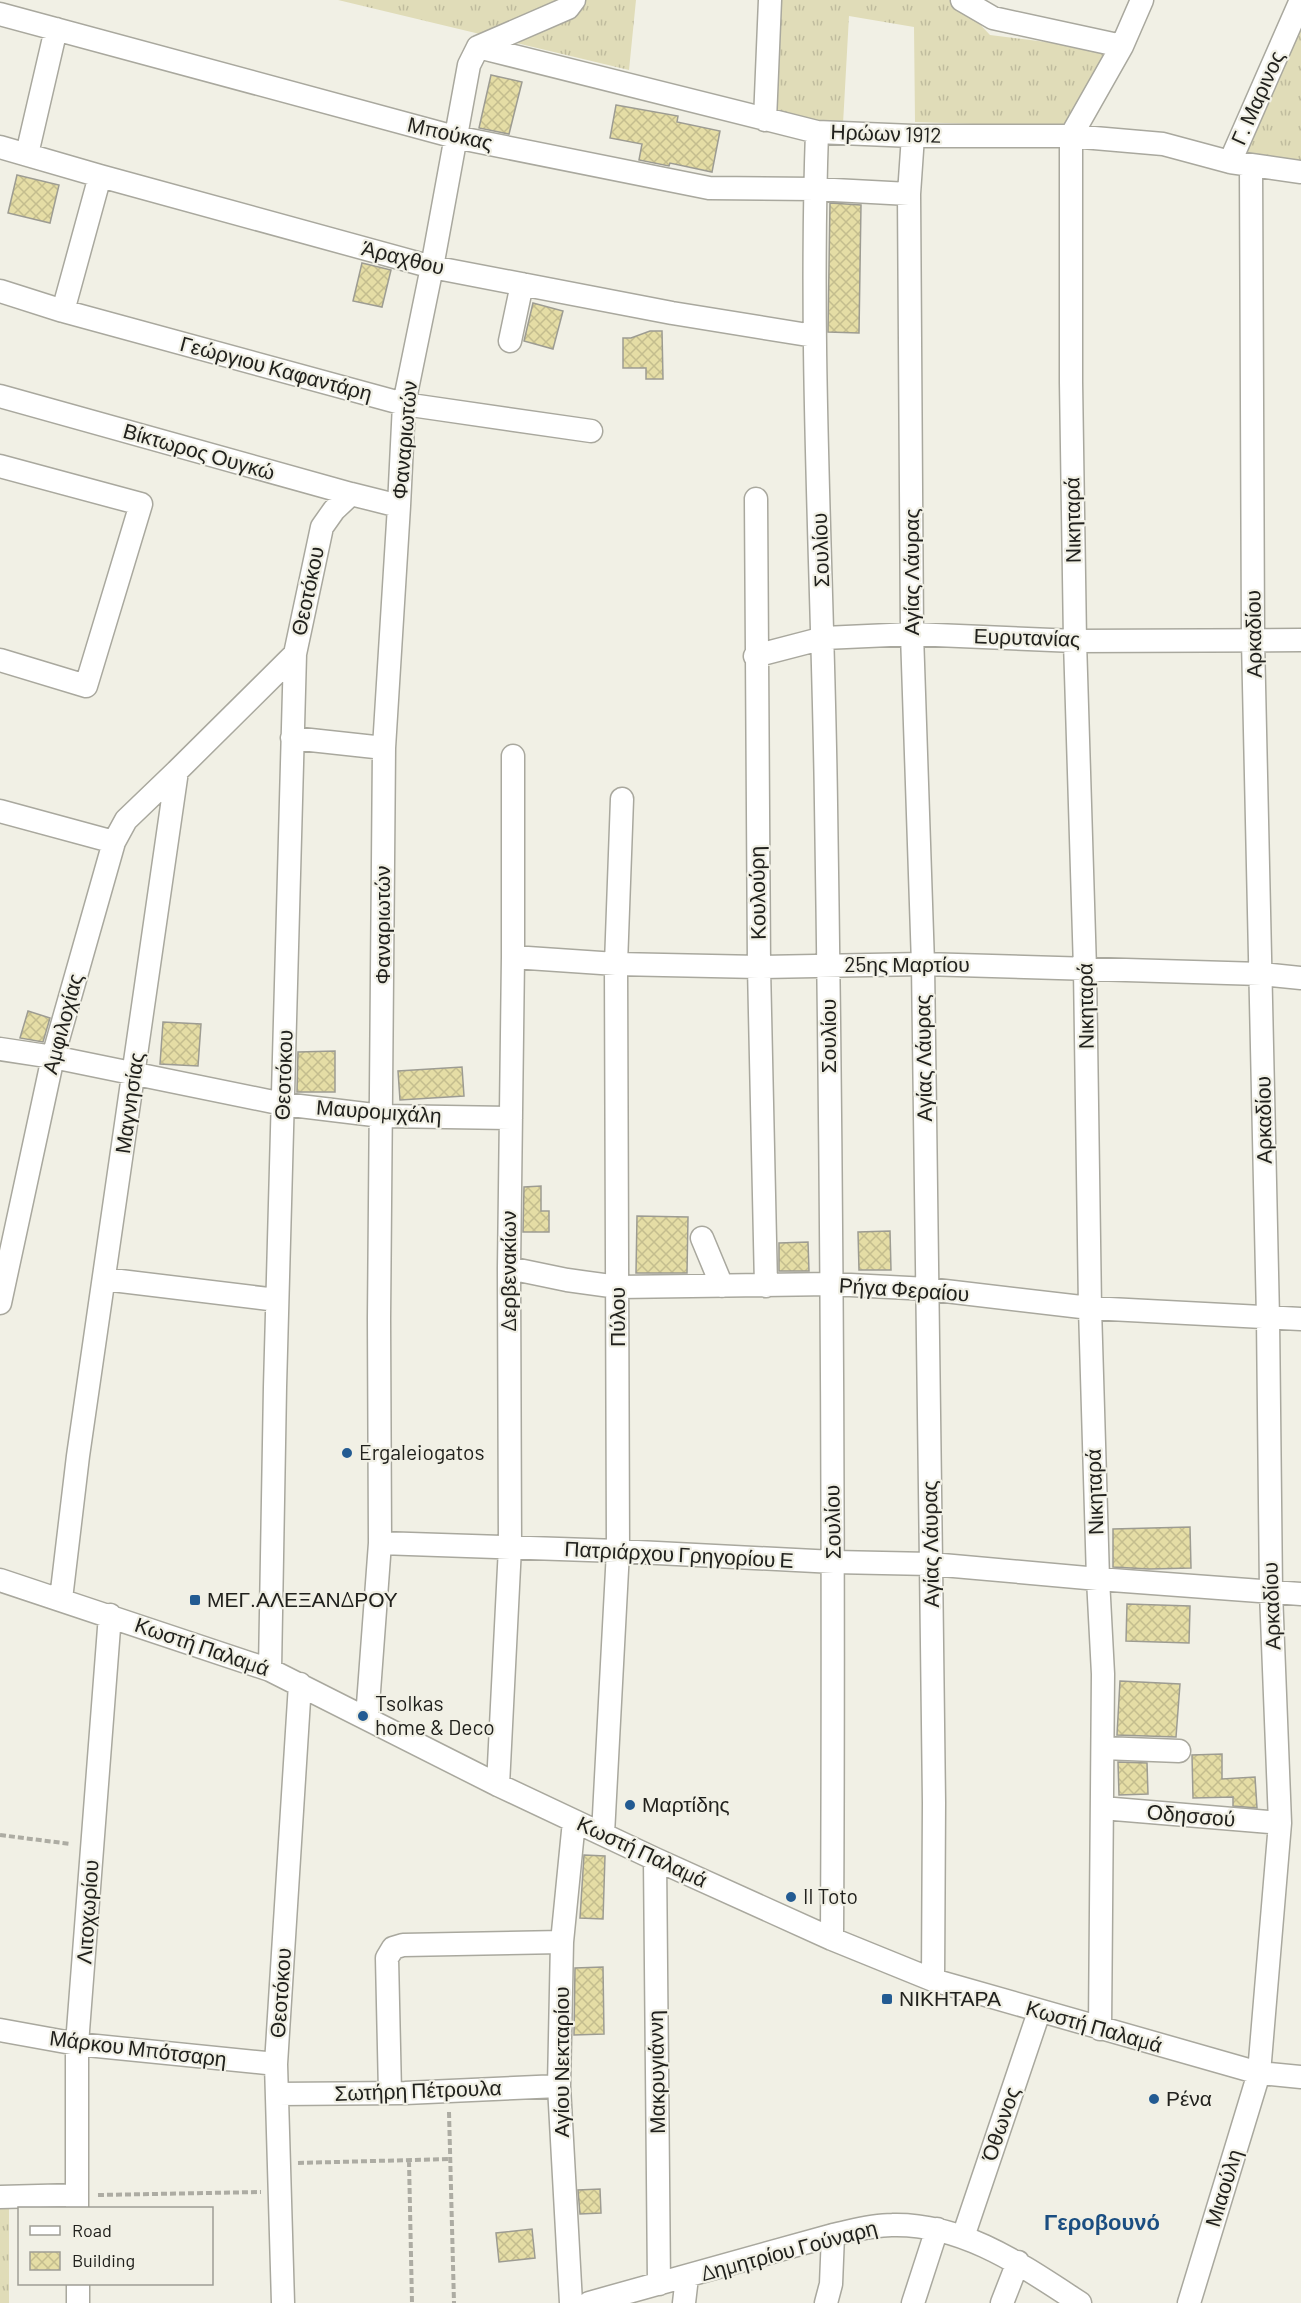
<svg xmlns="http://www.w3.org/2000/svg" width="1301" height="2303" viewBox="0 0 1301 2303" font-family="Barlow,sans-serif">
<style>
.grass{fill:url(#grass-tufts)}
.building{fill:url(#building-cross-hatch);stroke:#9d9c92;stroke-width:1.5}
.lines{fill:none;stroke-linecap:round;stroke-linejoin:round}
.minor-casing{stroke:#a9a89e;stroke-width:25}
.path{stroke:#adaca3;stroke-width:4;stroke-dasharray:6 3;stroke-linecap:butt}
.minor{stroke:#fff;stroke-width:22}
.poi-dot{fill:#235b92;stroke:#f1f0e5;stroke-width:2}
.labels{text-anchor:middle;stroke-width:4.5;stroke-linejoin:round;paint-order:stroke}
.street-label{font-size:21px;fill:#21211d;stroke:#f1f0e5}
.poi-label{font-size:21px;fill:#21211d;stroke:#f1f0e5;text-anchor:start}
.neighbourhood-label{font-size:22px;font-weight:bold;fill:#1b4e81;stroke:#f1f0e5}
</style>
<defs>
<pattern id="grass-tufts" width="24" height="20" patternUnits="userSpaceOnUse" patternTransform="scale(1.5)"><rect width="24" height="20" fill="#e0dcb8"/><path d="M3 7l-1-3M5 7V3M7 7l1-3M15 17l-1-3M17 17v-4M19 17l1-3" fill="none" stroke="#c0bc9e"/></pattern>
<pattern id="building-cross-hatch" width="8" height="8" patternUnits="userSpaceOnUse" patternTransform="scale(1.5)"><rect width="8" height="8" fill="#e5dda5"/><path d="M0 0l8 8M0 8l8-8" fill="none" stroke="#c4bd8e"/></pattern>
</defs>
<rect width="100%" height="100%" fill="#f1f0e5"/>
<!-- grass -->
<path class="grass" d="M 338,0 L 636,0 L 629,70 Z
M 779,0 L 957,0 L 990,35 L 1111,50 L 1064,127 L 915,122 L 914,27 L 849,16 L 843,124 L 777,114 Z
M 1301,20 L 1301,164 L 1242,158 Z
M 0,2204 L 9,2204 L 9,2303 L 0,2303 Z"/>
<!-- building -->
<path class="building" d="M 491,75 L 522,82 L 509,134 L 479,128 Z
M 616,105 L 678,116 L 677,122 L 720,131 L 712,172 L 670,163 L 669,166 L 639,160 L 642,144 L 610,138 Z
M 17,175 L 59,185 L 50,223 L 8,213 Z
M 830,203 L 861,205 L 859,333 L 828,332 Z
M 362,263 L 391,270 L 382,307 L 353,301 Z
M 533,303 L 563,311 L 553,349 L 524,341 Z
M 650,331 L 662,331 L 663,379 L 646,379 L 646,368 L 623,368 L 623,338 L 631,338 Z
M 28,1011 L 50,1018 L 43,1042 L 20,1038 Z
M 163,1022 L 201,1024 L 198,1066 L 160,1064 Z
M 335,1051 L 335,1092 L 297,1092 L 298,1052 Z
M 462,1067 L 464,1096 L 400,1100 L 398,1071 Z
M 541,1186 L 541,1211 L 549,1211 L 549,1232 L 523,1232 L 524,1187 Z
M 637,1216 L 688,1217 L 687,1273 L 636,1273 Z
M 890,1231 L 891,1270 L 859,1270 L 858,1232 Z
M 808,1242 L 809,1271 L 779,1271 L 779,1243 Z
M 1190,1527 L 1191,1568 L 1149,1569 L 1113,1567 L 1113,1529 Z
M 1127,1604 L 1190,1606 L 1189,1643 L 1126,1641 Z
M 1120,1681 L 1180,1684 L 1176,1737 L 1117,1735 Z
M 1222,1754 L 1222,1779 L 1255,1777 L 1257,1808 L 1233,1806 L 1233,1797 L 1193,1798 L 1192,1755 Z
M 1118,1762 L 1147,1763 L 1148,1794 L 1119,1795 Z
M 584,1855 L 605,1856 L 603,1919 L 580,1918 Z
M 603,1967 L 604,2034 L 574,2035 L 575,1968 Z
M 600,2189 L 601,2213 L 580,2214 L 578,2190 Z
M 532,2229 L 535,2258 L 499,2262 L 496,2233 Z"/>
<g class="lines">
<!-- minor casing -->
<g class="minor-casing">
<path id="minor" d="M 962,0 L 993,18 L 1122,46
M 0,14 L 455,137 L 709,188 L 815,189 L 909,194
M 478,47 L 817,132 L 913,136 L 1071,136 L 1163,144 L 1230,162 L 1301,172
M 765,120 L 770,0
M 817,132 C 809,356 823,580 826,804 C 832,1183 834,1561 832,1939
M 913,136 L 909,194 L 912,634 L 923,964 L 931,1564 L 934,1803 L 933,1980
M 0,147 L 100,176 L 432,267 L 672,313 L 814,336
M 27,154 L 56,29
M 1230,162 L 1301,0
M 0,291 L 63,311 L 404,404 L 591,431
M 63,311 L 100,176
M 510,341 L 522,284
M 0,396 L 351,494 L 399,506
M 0,466 L 141,504 L 86,686 L 0,660
M 756,499 L 759,967 L 766,1286
M 755,656 L 824,638 L 912,634 L 1075,641 L 1301,640
M 292,738 L 384,748
M 0,811 L 114,842
M 513,957 L 616,964 L 759,967 L 923,964 L 1261,974 L 1301,978
M 0,1049 L 53,1057 L 283,1104 L 382,1116 L 511,1118
M 702,1238 L 722,1286
M 509,1268 L 567,1280 L 618,1287 L 831,1284 L 928,1289 L 1090,1308 L 1301,1319
M 104,1279 L 277,1300
M 0,1303 L 53,1057 L 114,842 L 126,820 L 177,771
M 380,1543 L 618,1551 L 834,1562 L 931,1564 L 1098,1579 L 1301,1594
M 0,1580 L 270,1670 L 498,1785 L 655,1859 L 832,1939 L 933,1980 L 1259,2073 L 1301,2077
M 61,1599 L 78,1456 L 177,771 L 295,654
M 270,1670 L 275,1387 L 295,654 L 322,527 L 334,510 L 351,494
M 367,1718 L 380,1543 L 379,1319 L 384,748 L 399,506 L 404,404 L 432,267 L 469,65 L 478,47 L 568,8 L 574,0
M 1103,1748 L 1179,1751
M 498,1785 L 510,1547 L 509,1268 L 513,957 L 513,756
M 1102,1808 L 1280,1823
M 603,1834 L 618,1551 L 616,964 L 622,799
M 655,1859 L 659,2284
M 1100,2029 L 1103,1674 L 1098,1579 L 1090,1308 L 1085,969 L 1075,641 L 1071,382 L 1071,136 L 1122,46 L 1142,0
M 0,2030 L 77,2044 L 276,2064
M 390,2093 L 387,1958 L 393,1948 L 403,1945 L 562,1942
M 277,2094 L 405,2093 L 559,2086
M 0,2197 L 77,2195
M 77,2208 L 77,2044 L 110,1615
M 963,2237 L 1039,2012
M 78,2284 L 78,2303
M 283,2303 L 276,2064 L 300,1684
M 571,2303 L 559,2086 L 562,1942 L 574,1821
M 589,2303 L 833,2235 C 852,2231 871,2225 892,2225 C 963,2223 1023,2266 1080,2303
M 684,2303 L 687,2277
M 826,2303 L 831,2284 L 833,2235
M 913,2303 L 937,2229
M 1002,2303 L 1018,2262
M 1189,2303 L 1259,2073 L 1280,1823 L 1271,1592 L 1268,1318 L 1253,640 L 1251,165"/>
</g>
<!-- path -->
<path class="path" d="M 0,1835 L 71,1844
M 449,2112 L 454,2303
M 409,2161 L 412,2303
M 298,2163 L 450,2159
M 98,2195 L 261,2192"/>
<!-- minor -->
<use href="#minor" class="minor"/>
</g>
<!-- markers -->
<g class="poi-dot">
<circle cx="347" cy="1453" r="6"/>
<rect x="189" y="1594" width="12" height="12" rx="3"/>
<circle cx="363" cy="1716" r="6"/>
<circle cx="630" cy="1805" r="6"/>
<circle cx="791" cy="1897" r="6"/>
<rect x="881" y="1993" width="12" height="12" rx="3"/>
<circle cx="1154" cy="2099" r="6"/>
</g>
<g class="labels">
<!-- street labels -->
<g class="street-label">
<text transform="translate(1258 98) rotate(-66)" y="7">Γ. Μαρινος</text>
<text transform="translate(450 134) rotate(13)" y="7">Μπούκας</text>
<text transform="translate(886 134) rotate(2)" y="7">Ηρώων 1912</text>
<text transform="translate(403 258) rotate(14)" y="7">Άραχθου</text>
<text transform="translate(276 369) rotate(15)" y="7">Γεώργιου Καφαντάρη</text>
<text transform="translate(405 440) rotate(-85)" y="7">Φαναριωτών</text>
<text transform="translate(199 452) rotate(16)" y="7">Βίκτωρος Ουγκώ</text>
<text transform="translate(1073 520) rotate(-91)" y="7">Νικηταρά</text>
<text transform="translate(821 550) rotate(-92)" y="7">Σουλίου</text>
<text transform="translate(912 572) rotate(-90)" y="7">Αγίας Λάυρας</text>
<text transform="translate(308 591) rotate(-78)" y="7">Θεοτόκου</text>
<text transform="translate(1254 634) rotate(-91)" y="7">Αρκαδίου</text>
<text transform="translate(1027 638) rotate(2)" y="7">Ευρυτανίας</text>
<text transform="translate(758 893) rotate(-91)" y="7">Κουλούρη</text>
<text transform="translate(383 925) rotate(-90)" y="7">Φαναριωτών</text>
<text x="907" y="972">25ης Μαρτίου</text>
<text transform="translate(1086 1006) rotate(-91)" y="7">Νικηταρά</text>
<text transform="translate(63 1024) rotate(-75)" y="7">Αμφιλοχίας</text>
<text transform="translate(829 1036) rotate(-90)" y="7">Σουλίου</text>
<text transform="translate(924 1058) rotate(-91)" y="7">Αγίας Λάυρας</text>
<text transform="translate(284 1075) rotate(-88)" y="7">Θεοτόκου</text>
<text transform="translate(130 1103) rotate(-82)" y="7">Μαγνησίας</text>
<text transform="translate(379 1112) rotate(4)" y="7">Μαυρομιχάλη</text>
<text transform="translate(1264 1120) rotate(-91)" y="7">Αρκαδίου</text>
<text transform="translate(509 1271) rotate(-90)" y="7">Δερβενακίων</text>
<text transform="translate(904 1290) rotate(4)" y="7">Ρήγα Φεραίου</text>
<text transform="translate(618 1317) rotate(-90)" y="7">Πύλου</text>
<text transform="translate(1095 1492) rotate(-92)" y="7">Νικηταρά</text>
<text transform="translate(833 1522) rotate(-91)" y="7">Σουλίου</text>
<text transform="translate(931 1544) rotate(-91)" y="7">Αγίας Λάυρας</text>
<text transform="translate(679 1555) rotate(3)" y="7">Πατριάρχου Γρηγορίου Ε</text>
<text transform="translate(1272 1606) rotate(-92)" y="7">Αρκαδίου</text>
<text transform="translate(202 1647) rotate(19)" y="7">Κωστή Παλαμά</text>
<text transform="translate(1191 1816) rotate(5)" y="7">Οδησσού</text>
<text transform="translate(642 1852) rotate(25)" y="7">Κωστή Παλαμά</text>
<text transform="translate(88 1912) rotate(-86)" y="7">Λιτοχωρίου</text>
<text transform="translate(281 1993) rotate(-86)" y="7">Θεοτόκου</text>
<text transform="translate(1094 2027) rotate(16)" y="7">Κωστή Παλαμά</text>
<text transform="translate(138 2049) rotate(7)" y="7">Μάρκου Μπότσαρη</text>
<text transform="translate(562 2062) rotate(-90)" y="7">Αγίου Νεκταρίου</text>
<text transform="translate(657 2072) rotate(-91)" y="7">Μακρυγιάννη</text>
<text transform="translate(418 2091) rotate(-2)" y="7">Σωτήρη Πέτρουλα</text>
<text transform="translate(1001 2124) rotate(-71)" y="7">Όθωνος</text>
<text transform="translate(1224 2188) rotate(-73)" y="7">Μιαούλη</text>
<text transform="translate(789 2251) rotate(-15)" y="7">Δημητρίου Γούναρη</text>
</g>
<!-- poi labels -->
<g class="poi-label">
<text x="359" y="1460">Ergaleiogatos</text>
<text x="207" y="1607">ΜΕΓ.ΑΛΕΞΑΝΔΡΟΥ</text>
<text x="375" y="1711">Tsolkas<tspan x="375" dy="24">home &amp; Deco</tspan></text>
<text x="642" y="1812">Μαρτίδης</text>
<text x="803" y="1904">Il Toto</text>
<text x="899" y="2006">ΝΙΚΗΤΑΡΑ</text>
<text x="1166" y="2106">Ρένα</text>
</g>
<!-- neighbourhood labels -->
<g class="neighbourhood-label">
<text x="1102" y="2230">Γεροβουνό</text>
</g>
</g>
<!-- legend -->
<rect x="18" y="2207" width="195" height="78" fill="#f1f0e5" stroke="#9e9d95" stroke-width="1.5"/>
<rect x="30" y="2226" width="30" height="9" fill="#ffffff" stroke="#9e9d95" stroke-width="1.5"/>
<text x="72" y="2237" font-size="18" fill="#21211d">Road</text>
<rect x="30" y="2252" width="30" height="18" fill="url(#building-cross-hatch)" stroke="#9e9d95" stroke-width="1.5"/>
<text x="72" y="2267" font-size="18" fill="#21211d">Building</text>
</svg>
